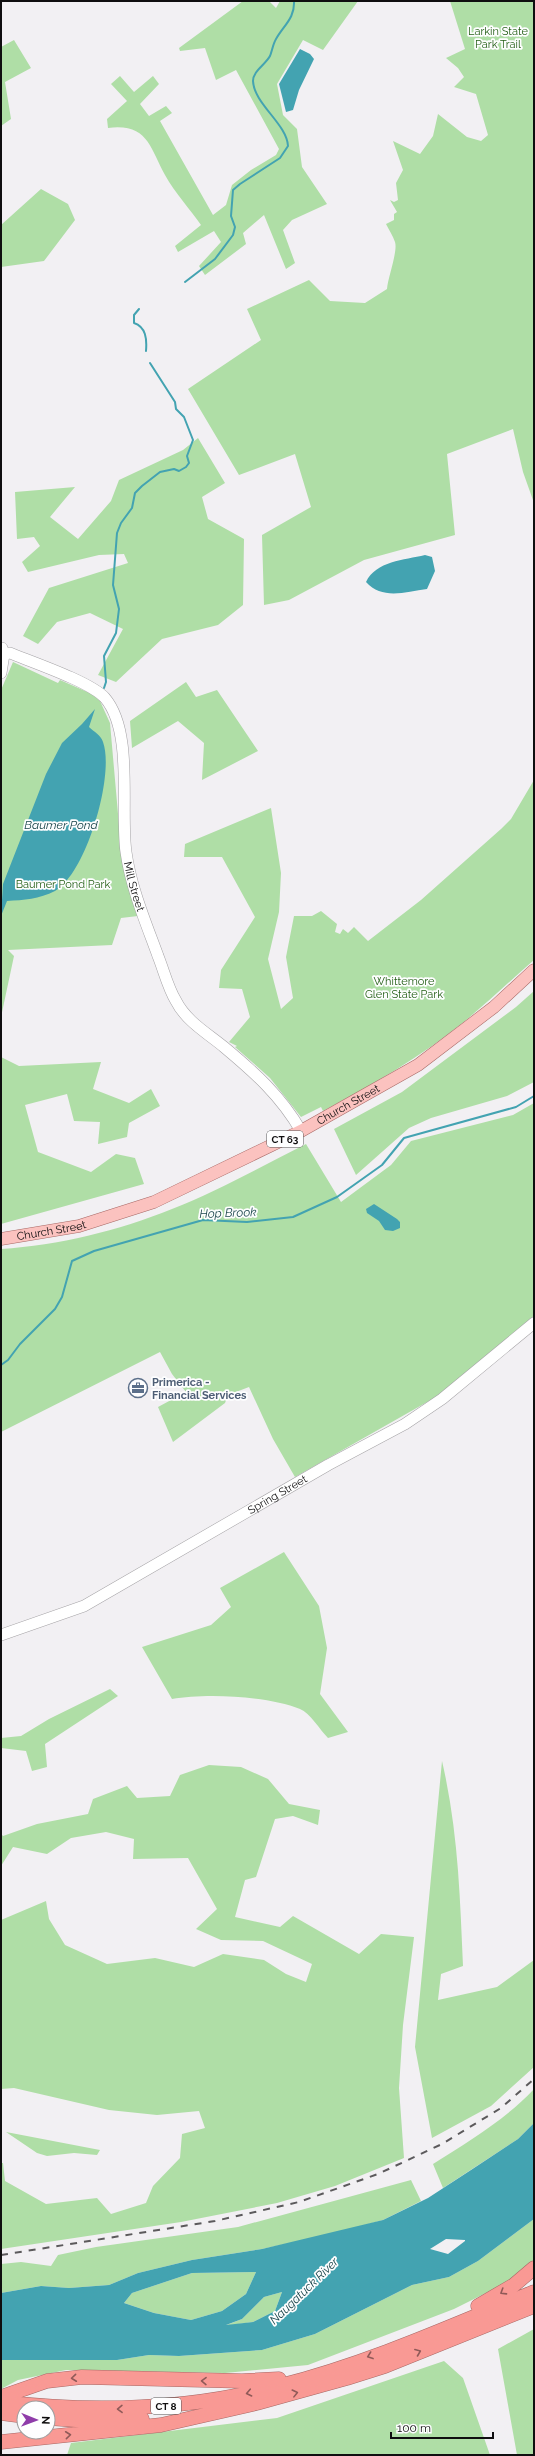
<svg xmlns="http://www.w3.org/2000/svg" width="535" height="2456" viewBox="0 0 535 2456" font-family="Raleway,sans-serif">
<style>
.green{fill:#afdea6}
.water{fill:#43a3b1;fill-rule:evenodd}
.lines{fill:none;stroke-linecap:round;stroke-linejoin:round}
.stream{stroke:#43a3b1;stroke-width:2}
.secondary-casing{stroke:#a5a3a6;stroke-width:12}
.primary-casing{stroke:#a76865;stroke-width:13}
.highway-casing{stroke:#a76865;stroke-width:15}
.secondary{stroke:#fff;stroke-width:11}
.primary{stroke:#fbc2bf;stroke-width:12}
.highway{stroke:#f99994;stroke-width:14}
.rail{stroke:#5c5a5c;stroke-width:2;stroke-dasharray:7 7;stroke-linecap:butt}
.oneway{stroke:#905a58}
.labels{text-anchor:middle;stroke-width:3.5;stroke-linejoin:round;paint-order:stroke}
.shield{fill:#fefeff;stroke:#575657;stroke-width:1}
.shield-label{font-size:10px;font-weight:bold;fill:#0f0e0f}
.park-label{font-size:11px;fill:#256018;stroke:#fefeff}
.street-label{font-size:11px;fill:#0f0e0f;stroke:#fefeff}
.service-label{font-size:11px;font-weight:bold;fill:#4e5e75;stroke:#fefeff;text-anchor:start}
.water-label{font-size:12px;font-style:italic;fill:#123f45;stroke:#fefeff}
</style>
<rect width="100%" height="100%" fill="#f2f0f3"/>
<!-- green -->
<path class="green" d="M 243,1 L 269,1 L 276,8 L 280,1 L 358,1 L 323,50 L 303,40 L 277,84 L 283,115 L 297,129 L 302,167 L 327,204 L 292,220 L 283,230 L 295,263 L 286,269 L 264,215 L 243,233 L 246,244 L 205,275 L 199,266 L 221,242 L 214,231 L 178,252 L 175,246 L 201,225 C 190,209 175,193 165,175 C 150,148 148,123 108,128 L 107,119 L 127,101 L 111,84 L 120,76 L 134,92 L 153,76 L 159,84 L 140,104 L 149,116 L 166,106 L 172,113 L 160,121 L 213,215 L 226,205 L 232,185 L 251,170 L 276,155 L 279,149 L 236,70 L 216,80 L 205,48 L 180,51 L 179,48 Z
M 450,1 L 534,1 L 534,503 L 523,472 L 513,429 L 447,454 L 455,535 L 364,560 L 289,600 L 264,605 L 262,535 L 311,507 L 295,454 L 239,475 L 188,389 L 261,340 L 247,309 L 309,280 L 330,301 L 365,303 L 387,289 C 388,277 398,251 395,242 C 393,236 389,230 386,224 L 394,220 L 394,214 L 397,212 L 390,200 L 394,202 L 398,200 L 396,183 L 403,170 L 393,141 L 420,154 L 433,136 L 438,114 L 467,137 L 481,141 L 488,135 L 476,94 L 454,87 L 464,77 L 458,68 L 446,58 L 465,49 Z
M 14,40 L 31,68 L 5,82 L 11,119 L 1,126 L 1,47 Z
M 41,189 L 68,204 L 75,220 L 44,261 L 1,267 L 1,225 Z
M 198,438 L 225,483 L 202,497 L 208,519 L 244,539 L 243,605 L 218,625 L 162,639 L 116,682 L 98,675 L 123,629 L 90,613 L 57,622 L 38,644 L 23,636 L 49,588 L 128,563 L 124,554 L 99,555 L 28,572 L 22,562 L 40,546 L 34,537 L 17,539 L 15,492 L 75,487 L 50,517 L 78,539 L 111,501 L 119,480 L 183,450 Z
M 13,662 L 58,683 L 60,680 L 92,694 L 100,701 L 110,723 L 122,859 L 138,916 L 121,918 L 112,945 L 8,950 L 14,956 L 1,1017 L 1,690 Z
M 186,682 L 196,697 L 217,690 L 258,751 L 202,780 L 204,743 L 178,721 L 132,748 L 130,721 Z
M 534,780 L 534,960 C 511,980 489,1001 465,1021 C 422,1056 372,1085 323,1111 L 321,1107 L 301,1117 L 270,1078 L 235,1047 L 237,1046 L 229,1042 L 250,1017 L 242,989 L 219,988 L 221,970 L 255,917 L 222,857 L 184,857 L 185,844 L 271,808 L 281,873 L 279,912 L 268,959 L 281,1009 L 293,998 L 286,957 L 294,916 L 312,916 L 321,911 L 337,924 L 335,932 L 340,934 L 343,929 L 348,933 L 354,927 L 368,941 L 421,900 L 501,829 L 511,819 Z
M 534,991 L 534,1082 L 507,1096 L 431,1118 L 409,1128 L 356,1175 L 334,1129 L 402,1092 L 516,1007 Z
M 1,1057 L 19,1066 L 101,1062 L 93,1089 L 129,1103 L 151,1089 L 160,1106 L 129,1123 L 127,1137 L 98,1144 L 100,1122 L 74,1121 L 67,1094 L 25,1105 L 38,1152 L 91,1172 L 116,1154 L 135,1158 L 144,1184 L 1,1224 Z
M 534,1103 L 534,1316 L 436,1397 L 295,1477 L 273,1439 L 249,1387 L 228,1395 L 225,1403 L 173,1442 L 158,1407 L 186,1392 L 172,1374 L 160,1352 L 1,1432 L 1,1249 C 59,1245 118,1231 172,1209 C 218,1191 262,1166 306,1144 L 341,1202 L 391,1165 L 411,1141 L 513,1115 Z
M 284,1552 L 319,1606 L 327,1648 L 320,1694 L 348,1732 L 328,1738 C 320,1730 310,1713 300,1709 C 268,1696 207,1693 172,1699 L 142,1647 L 211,1625 L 231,1607 L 220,1588 Z
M 110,1689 L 118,1696 L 45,1744 L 47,1767 L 32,1771 L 26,1751 L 1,1748 L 1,1738 L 21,1736 L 49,1719 Z
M 442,1761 C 458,1830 460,1895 463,1966 L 441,1974 L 438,2000 L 497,1987 L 534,1960 L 534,2067 L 491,2106 L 432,2138 L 415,2047 Z
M 209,1765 L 241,1767 L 268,1779 L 289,1804 L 320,1810 L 318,1825 L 293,1816 L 275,1819 L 256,1877 L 245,1880 L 235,1917 L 280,1927 L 293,1916 L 359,1954 L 381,1934 L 414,1937 L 403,2025 L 399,2088 L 404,2158 L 335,2186 L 277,2203 L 181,2222 L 1,2249 L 1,2163 L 3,2163 L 5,2181 L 46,2204 L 97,2198 L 111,2214 L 146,2203 L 153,2186 L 180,2158 L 182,2134 L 205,2128 L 199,2111 L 157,2115 L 109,2110 L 14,2088 L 1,2089 L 1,1920 L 46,1901 L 49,1919 L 65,1945 L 107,1964 L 155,1958 L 194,1967 L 223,1954 L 264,1960 L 286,1974 L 306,1982 L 312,1964 L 263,1941 L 221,1940 L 196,1929 L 217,1909 L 188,1858 L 133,1859 L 134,1839 L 106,1832 L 71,1838 L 47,1854 L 13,1847 L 1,1866 L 1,1834 L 3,1836 L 37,1824 L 88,1814 L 93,1799 L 127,1786 L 137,1798 L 170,1796 L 180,1775 Z
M 534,2089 L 534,2123 L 518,2139 L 443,2188 L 433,2164 C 469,2141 505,2120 534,2089 Z
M 6,2132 L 100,2150 L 97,2155 L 74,2153 L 47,2156 L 37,2153 Z
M 411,2180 L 421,2201 L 383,2220 L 332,2234 L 262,2249 L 192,2260 L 138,2273 L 109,2285 L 69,2288 L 41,2286 L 1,2293 L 1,2264 L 21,2262 L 51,2266 L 58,2255 L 96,2247 L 238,2227 Z
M 534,2219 L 534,2260 L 512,2280 L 454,2309 L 308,2365 L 225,2373 L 66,2370 L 18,2380 L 1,2389 L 1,2360 L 117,2360 L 149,2355 L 179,2356 L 262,2350 L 315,2334 L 412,2285 L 449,2277 L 478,2261 Z
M 256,2272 L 246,2294 L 222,2311 L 191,2320 L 154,2313 L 124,2303 L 132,2293 L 192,2273 Z
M 282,2292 L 275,2311 L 253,2322 L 224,2326 L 242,2319 L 264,2297 Z
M 534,2329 L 534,2455 L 517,2455 L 498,2349 Z
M 444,2361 L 463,2378 L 490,2455 L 67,2455 L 71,2443 L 277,2418 Z"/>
<!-- water -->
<path class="water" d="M 300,49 L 310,54 L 314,59 L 299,90 L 293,110 L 286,112 L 279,84 Z
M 425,555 L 432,557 L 435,571 L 427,589 C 405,592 382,600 366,582 C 376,561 404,560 425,555 Z
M 95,709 L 89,727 C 94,732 101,735 103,742 C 115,775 86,874 55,891 C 39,899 24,900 7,901 L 1,916 L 3,884 L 46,774 L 62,743 L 82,724 Z
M 374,1204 L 397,1219 L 400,1222 L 400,1228 L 393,1231 L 385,1230 L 379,1221 L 367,1213 L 366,1209 Z
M 534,2123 L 534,2219 L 478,2261 L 449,2277 L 412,2285 L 315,2334 L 262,2350 L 179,2356 L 149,2355 L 117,2360 L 1,2360 L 1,2293 L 41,2286 L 69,2288 L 109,2285 L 138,2273 L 192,2260 L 262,2249 L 383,2220 L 428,2198 L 471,2170 L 518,2139 ZM 446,2239 L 465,2240 L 465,2241 L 448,2254 L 430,2249 ZM 256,2272 L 246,2294 L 222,2311 L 191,2320 L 154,2313 L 124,2303 L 132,2293 L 192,2273 ZM 282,2292 L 275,2311 L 253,2322 L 226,2325 L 242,2319 L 264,2297 Z"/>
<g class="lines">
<!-- stream -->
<path class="stream" d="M 185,282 L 215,259 L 233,235 L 235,227 L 231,216 L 233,190 L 240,184 L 280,158 L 288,146 C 287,124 254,104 253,81 C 253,71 265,65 270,56 C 272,51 273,44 276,39 C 284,25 295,18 294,1
M 139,309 L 134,315 L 134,323 C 146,327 147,339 146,351
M 104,688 L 106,682 L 104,656 L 116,633 L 119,609 L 113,585 L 117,533 L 121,523 L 132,508 L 135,493 L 142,486 L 160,472 L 174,469 L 179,471 L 186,467 L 189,463 L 187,456 L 193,440 L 184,417 L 176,409 L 175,402 L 150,363
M 1,1365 L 8,1360 L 20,1344 L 55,1309 L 62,1297 L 72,1261 L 94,1251 L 203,1220 L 247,1222 L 293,1217 L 337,1197 L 382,1165 L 404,1138 L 516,1107 L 534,1096"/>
<!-- secondary casing -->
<g class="secondary-casing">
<g id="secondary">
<path id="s1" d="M 4,654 L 10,653 C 32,662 91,682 105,698 C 134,732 120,810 126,852 C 131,888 146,923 158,956 C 164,971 168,988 176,1001 C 186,1021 207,1033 224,1047 C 254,1072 281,1096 301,1131"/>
<path d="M 1,673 L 4,654 L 2,648"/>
<path id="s2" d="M 1,1635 L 84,1606 L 328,1465 L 405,1424 L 442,1399 L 534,1323"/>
</g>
</g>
<!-- primary casing -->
<g class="primary-casing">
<g id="primary">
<path id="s3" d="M 1,1239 L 79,1226 L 154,1202 L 301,1131 L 418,1065 L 494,1007 L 534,970"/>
</g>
</g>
<!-- highway casing -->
<g class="highway-casing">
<path id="highway" d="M 478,2306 L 514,2285 L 534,2268
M 1,2397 L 47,2381 L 82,2377 L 242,2381 L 279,2379
M 1,2402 C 95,2413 188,2410 279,2386 C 367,2364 451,2326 534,2292
M 1,2413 L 24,2416
M 48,2418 L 90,2421 L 142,2419
M 1,2442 L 161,2425 L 257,2403 L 347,2378 L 385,2366 L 534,2306"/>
</g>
<!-- secondary -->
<use href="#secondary" class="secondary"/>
<!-- primary -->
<use href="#primary" class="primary"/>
<!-- highway -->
<use href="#highway" class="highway"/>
<!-- rail -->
<path class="rail" d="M 1,2255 L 215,2221 L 299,2202 L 378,2174 L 442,2144 L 501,2108 L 534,2079"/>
</g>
<!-- one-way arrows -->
<defs><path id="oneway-chevron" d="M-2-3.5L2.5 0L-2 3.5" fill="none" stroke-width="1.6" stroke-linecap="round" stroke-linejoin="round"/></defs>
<g class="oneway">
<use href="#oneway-chevron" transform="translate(503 2292) rotate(148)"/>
<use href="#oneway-chevron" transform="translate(418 2352) rotate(-22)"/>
<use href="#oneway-chevron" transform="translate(370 2356) rotate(160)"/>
<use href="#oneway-chevron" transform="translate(74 2378) rotate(174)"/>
<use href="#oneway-chevron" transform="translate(204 2381) rotate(-179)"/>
<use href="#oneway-chevron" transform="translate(249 2393) rotate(168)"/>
<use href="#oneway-chevron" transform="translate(295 2393) rotate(-14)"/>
<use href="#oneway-chevron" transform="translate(120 2409) rotate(179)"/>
<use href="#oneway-chevron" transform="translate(68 2435) rotate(-6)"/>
</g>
<!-- icons -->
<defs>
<g id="office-ring" transform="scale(1)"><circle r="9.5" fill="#fefeff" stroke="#5c6f8a" stroke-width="1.5"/><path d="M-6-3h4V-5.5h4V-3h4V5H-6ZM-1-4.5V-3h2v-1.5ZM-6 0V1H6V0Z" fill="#5c6f8a"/></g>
</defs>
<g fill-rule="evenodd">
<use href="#office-ring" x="138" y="1388"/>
</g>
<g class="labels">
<!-- shield labels -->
<g class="shield">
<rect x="267" y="1131" width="36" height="16" rx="3"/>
<rect x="151" y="2398" width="30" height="16" rx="3"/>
</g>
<g class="shield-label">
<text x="285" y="1143">CT 63</text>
<text x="166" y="2410">CT 8</text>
</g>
<!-- park labels -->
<g class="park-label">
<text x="498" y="35">Larkin State<tspan x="498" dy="13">Park Trail</tspan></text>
<text x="63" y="888">Baumer Pond Park</text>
<text x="404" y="985">Whittemore<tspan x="404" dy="13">Glen State Park</tspan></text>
</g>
<!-- street labels -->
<g class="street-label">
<text dy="4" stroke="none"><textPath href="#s1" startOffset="305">Mill Street</textPath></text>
<text dy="4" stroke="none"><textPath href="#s3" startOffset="375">Church Street</textPath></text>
<text dy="4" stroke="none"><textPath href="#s3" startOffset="51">Church Street</textPath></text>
<text dy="4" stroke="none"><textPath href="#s2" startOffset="311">Spring Street</textPath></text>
</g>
<!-- service labels -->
<g class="service-label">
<text x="152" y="1386">Primerica -<tspan x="152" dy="13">Financial Services</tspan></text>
</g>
<!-- water labels -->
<g class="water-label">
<text x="61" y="829">Baumer Pond</text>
<text transform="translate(228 1213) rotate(-2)" y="4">Hop Brook</text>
<text transform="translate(304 2291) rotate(-44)" y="4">Naugatuck River</text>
</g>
</g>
<!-- border -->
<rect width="535" height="2456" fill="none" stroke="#0f0e0f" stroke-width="4"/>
<!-- north arrow -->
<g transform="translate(36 2420) rotate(91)"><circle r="19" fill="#fefeff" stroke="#9e9e9f"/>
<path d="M0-3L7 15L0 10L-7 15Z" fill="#8f3caa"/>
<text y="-6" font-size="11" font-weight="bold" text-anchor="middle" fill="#0f0e0f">N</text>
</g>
<!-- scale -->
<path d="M391 2432v6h102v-6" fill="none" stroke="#0f0e0f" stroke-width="2"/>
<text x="397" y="2432" font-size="12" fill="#0f0e0f" stroke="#fefeff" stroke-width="3" paint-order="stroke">100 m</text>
</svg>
